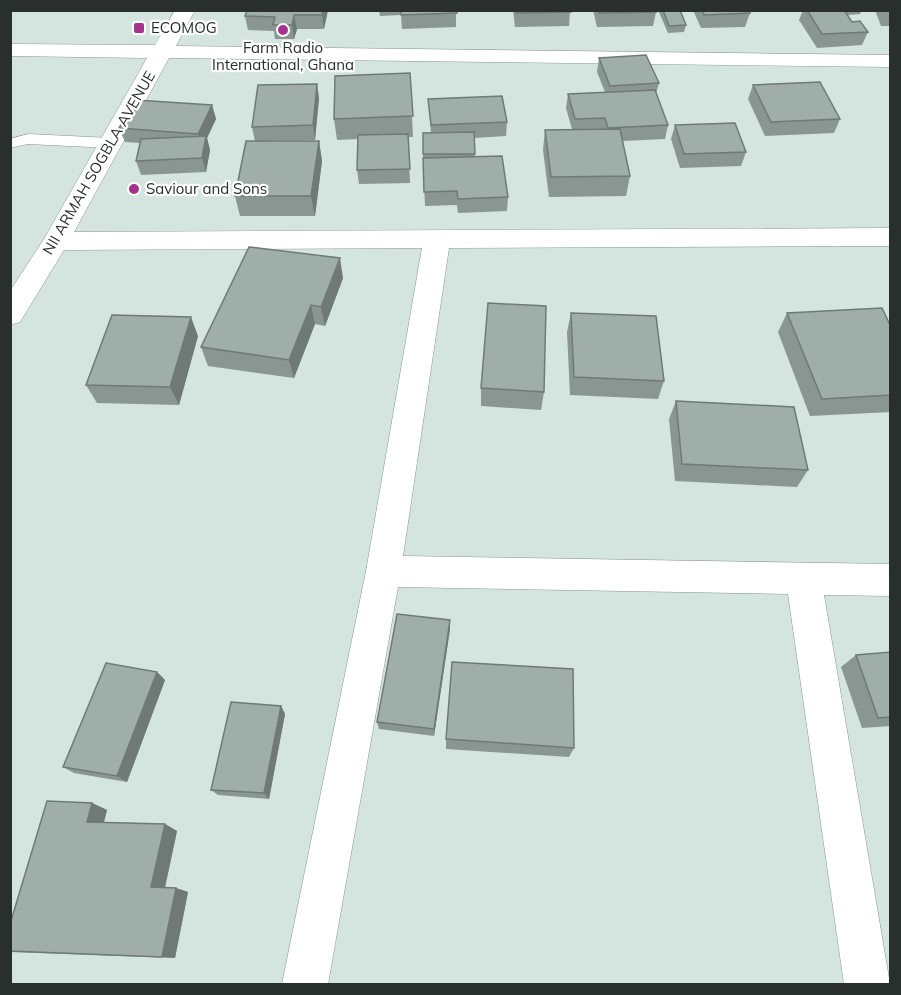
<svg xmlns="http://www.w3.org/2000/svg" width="901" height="995" viewBox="0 0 901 995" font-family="Mulish,sans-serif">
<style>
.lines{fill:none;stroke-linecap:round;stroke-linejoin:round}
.service-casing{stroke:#889692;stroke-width:1}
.minor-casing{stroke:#889692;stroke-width:1}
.service{fill:#fff;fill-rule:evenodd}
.minor{fill:#fff;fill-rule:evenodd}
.wall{fill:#899691}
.shaded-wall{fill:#6f7a76}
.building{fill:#9faea9;stroke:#6f7a76;stroke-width:1.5}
.poi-dot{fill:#a5328d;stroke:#fff;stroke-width:2}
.labels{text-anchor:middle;stroke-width:4.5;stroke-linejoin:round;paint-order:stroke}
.far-poi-label{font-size:15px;fill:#292f2d;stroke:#fff;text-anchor:start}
.far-street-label{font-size:15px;fill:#292f2d;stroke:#fff}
</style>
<rect width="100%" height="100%" fill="#d4e4df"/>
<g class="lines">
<!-- service casing -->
<g class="service-casing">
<path id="service" d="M 28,134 L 111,138 L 119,143 L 111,148 L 28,144 L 10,148 L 10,139 Z"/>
</g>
<!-- minor casing -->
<g class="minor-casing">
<path id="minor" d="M 175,10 L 195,10 L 176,46 L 890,55 L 890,67 L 169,58 L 74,232 L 890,228 L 890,246 L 449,248 L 403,556 L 890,564 L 890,596 L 824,595 L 890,984 L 844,984 L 788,594 L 398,587 L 328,984 L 282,984 L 366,571 L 422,248 L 64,250 L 20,322 L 10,325 L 10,291 L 44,239 L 147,58 L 10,56 L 10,44 L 155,45 Z"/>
</g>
<!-- service -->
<use href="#service" class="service"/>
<!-- minor -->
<use href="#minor" class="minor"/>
</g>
<!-- wall -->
<path class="wall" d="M 328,10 L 324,29 L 297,29 L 294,39 L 275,39 L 274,31 L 248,30 L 245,16 Z
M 379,10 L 456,10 L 456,27 L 402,29 L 401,15 L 380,16 Z
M 513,10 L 570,10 L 569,26 L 515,27 Z
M 593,10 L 655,10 L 656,12 L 653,26 L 597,27 Z
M 658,10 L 680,10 L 686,25 L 684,32 L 668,33 Z
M 693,10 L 748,10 L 750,13 L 745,27 L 701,28 Z
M 803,10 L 862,10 L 860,14 L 847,15 L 852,22 L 868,32 L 862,45 L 817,48 L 799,20 Z
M 875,10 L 891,10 L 891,26 L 881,26 Z
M 599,58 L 659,83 L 656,94 L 668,125 L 665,139 L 622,141 L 630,176 L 626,196 L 549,197 L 543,150 L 545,130 L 572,129 L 566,108 L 568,94 L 605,92 L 597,72 Z
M 410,73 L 413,137 L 408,137 L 410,183 L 359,184 L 357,170 L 358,139 L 337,140 L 334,119 Z
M 753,85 L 840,119 L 834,133 L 765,136 L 748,99 Z
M 319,98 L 315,140 L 255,141 L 252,127 Z
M 428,99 L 507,122 L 506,136 L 474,138 L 475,157 L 508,197 L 507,211 L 458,213 L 457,205 L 425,206 L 423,158 L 423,133 L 431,133 Z
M 212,105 L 216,119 L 207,138 L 210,150 L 206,172 L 141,175 L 136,161 L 140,143 L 125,142 L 119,128 Z
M 675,125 L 746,152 L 741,166 L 680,168 L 671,139 Z
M 319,141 L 322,161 L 315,216 L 240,216 L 235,196 Z
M 343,278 L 325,326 L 315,324 L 294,378 L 208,366 L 201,347 Z
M 571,313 L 664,381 L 658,399 L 570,395 L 567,332 Z
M 787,313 L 891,327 L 891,412 L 810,416 L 778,332 Z
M 198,336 L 179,405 L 97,403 L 86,385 Z
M 481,388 L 544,392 L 541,410 L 481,406 Z
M 676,401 L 808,470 L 797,487 L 675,481 L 669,419 Z
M 450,629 L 434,736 L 379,729 L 377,722 Z
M 891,652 L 891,726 L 862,728 L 841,667 L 856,655 Z
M 157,672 L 165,680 L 127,782 L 74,773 L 63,767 Z
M 281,706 L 285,714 L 269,799 L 218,795 L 211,790 Z
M 446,739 L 574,748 L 569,757 L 446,749 Z
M 92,803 L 107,810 L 104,822 L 165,824 L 177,831 L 165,888 L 176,888 L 188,892 L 175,958 L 10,952 Z"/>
<!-- shaded-wall -->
<path class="shaded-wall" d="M 323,10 L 328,10 L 324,29 L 322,15 Z
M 294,15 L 297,29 L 294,39 L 292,25 Z
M 317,84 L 319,98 L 315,140 L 313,125 Z
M 212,105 L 216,119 L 207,138 L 210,150 L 206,172 L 202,158 L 202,148 L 198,134 Z
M 319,141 L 322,161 L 315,216 L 311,196 Z
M 340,258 L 343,278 L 325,326 L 321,307 Z
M 311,305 L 315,324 L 294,378 L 289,360 Z
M 191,317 L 198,336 L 179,405 L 170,387 Z
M 450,620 L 450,629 L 434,736 L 434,729 Z
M 157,672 L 165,680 L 127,782 L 117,776 Z
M 281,706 L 285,714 L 269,799 L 264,793 Z
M 92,803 L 107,810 L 102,829 L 87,822 Z
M 165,824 L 177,831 L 164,891 L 151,887 Z
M 176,888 L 188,892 L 175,958 L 162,957 Z"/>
<!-- building -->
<path class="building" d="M 247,10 L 323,10 L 322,15 L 294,15 L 292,25 L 273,25 L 275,17 L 245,16 Z
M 401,10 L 456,10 L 457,13 L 401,15 Z
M 516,10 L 570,10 L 571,12 L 516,13 Z
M 599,10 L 655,10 L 656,12 L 599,13 Z
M 663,10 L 680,10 L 686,25 L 669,26 Z
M 703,10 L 748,10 L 750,13 L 704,15 Z
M 807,10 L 844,10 L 852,22 L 860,21 L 868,32 L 822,34 Z
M 646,55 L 659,83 L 610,86 L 599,58 Z
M 410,73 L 413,116 L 334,119 L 335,76 Z
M 820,82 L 840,119 L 771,122 L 753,85 Z
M 317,84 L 313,125 L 252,127 L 258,85 Z
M 655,90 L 668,125 L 608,128 L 605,118 L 575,119 L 568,94 Z
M 502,96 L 507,122 L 431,125 L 428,99 Z
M 135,100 L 212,105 L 198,134 L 119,128 Z
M 735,123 L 746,152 L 684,154 L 675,125 Z
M 620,129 L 630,176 L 551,177 L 545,130 Z
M 474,132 L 475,154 L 423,154 L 423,133 Z
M 408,134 L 410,169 L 357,170 L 358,135 Z
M 206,136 L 202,158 L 136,161 L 141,139 Z
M 246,141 L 319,141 L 311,196 L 235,196 Z
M 502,156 L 508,197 L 458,199 L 457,191 L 424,192 L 423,158 Z
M 249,247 L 340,258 L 321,307 L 311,305 L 289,360 L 201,347 Z
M 488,303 L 546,306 L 544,392 L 481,388 Z
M 882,308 L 891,327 L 891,395 L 822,399 L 787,313 Z
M 571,313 L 656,316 L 664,381 L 574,377 Z
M 112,315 L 191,317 L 170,387 L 86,385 Z
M 676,401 L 794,407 L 808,470 L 682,464 Z
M 397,614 L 450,620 L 434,729 L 377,722 Z
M 891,652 L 891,717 L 878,718 L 856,655 Z
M 452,662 L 573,669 L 574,748 L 446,739 Z
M 106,663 L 157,672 L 117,776 L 63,767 Z
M 231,702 L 281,706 L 264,793 L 211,790 Z
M 47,801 L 92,803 L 87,822 L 165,824 L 151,887 L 176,888 L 162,957 L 10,951 L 10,924 Z"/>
<!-- markers -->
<g class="poi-dot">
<rect x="133" y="22" width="12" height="12" rx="3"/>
<circle cx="283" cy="30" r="6"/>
<circle cx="134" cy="189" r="6"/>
</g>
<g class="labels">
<!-- far-poi labels -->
<g class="far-poi-label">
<text x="151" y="33">ECOMOG</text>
<text x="283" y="53" text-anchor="middle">Farm Radio<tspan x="283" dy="17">International, Ghana</tspan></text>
<text x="146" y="194">Saviour and Sons</text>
</g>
<!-- far-street labels -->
<g class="far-street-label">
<text transform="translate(99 163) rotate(-60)" y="5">NII ARMAH SOGBLA AVENUE</text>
</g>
</g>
<!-- border -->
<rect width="901" height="995" fill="none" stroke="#292f2d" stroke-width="24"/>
</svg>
